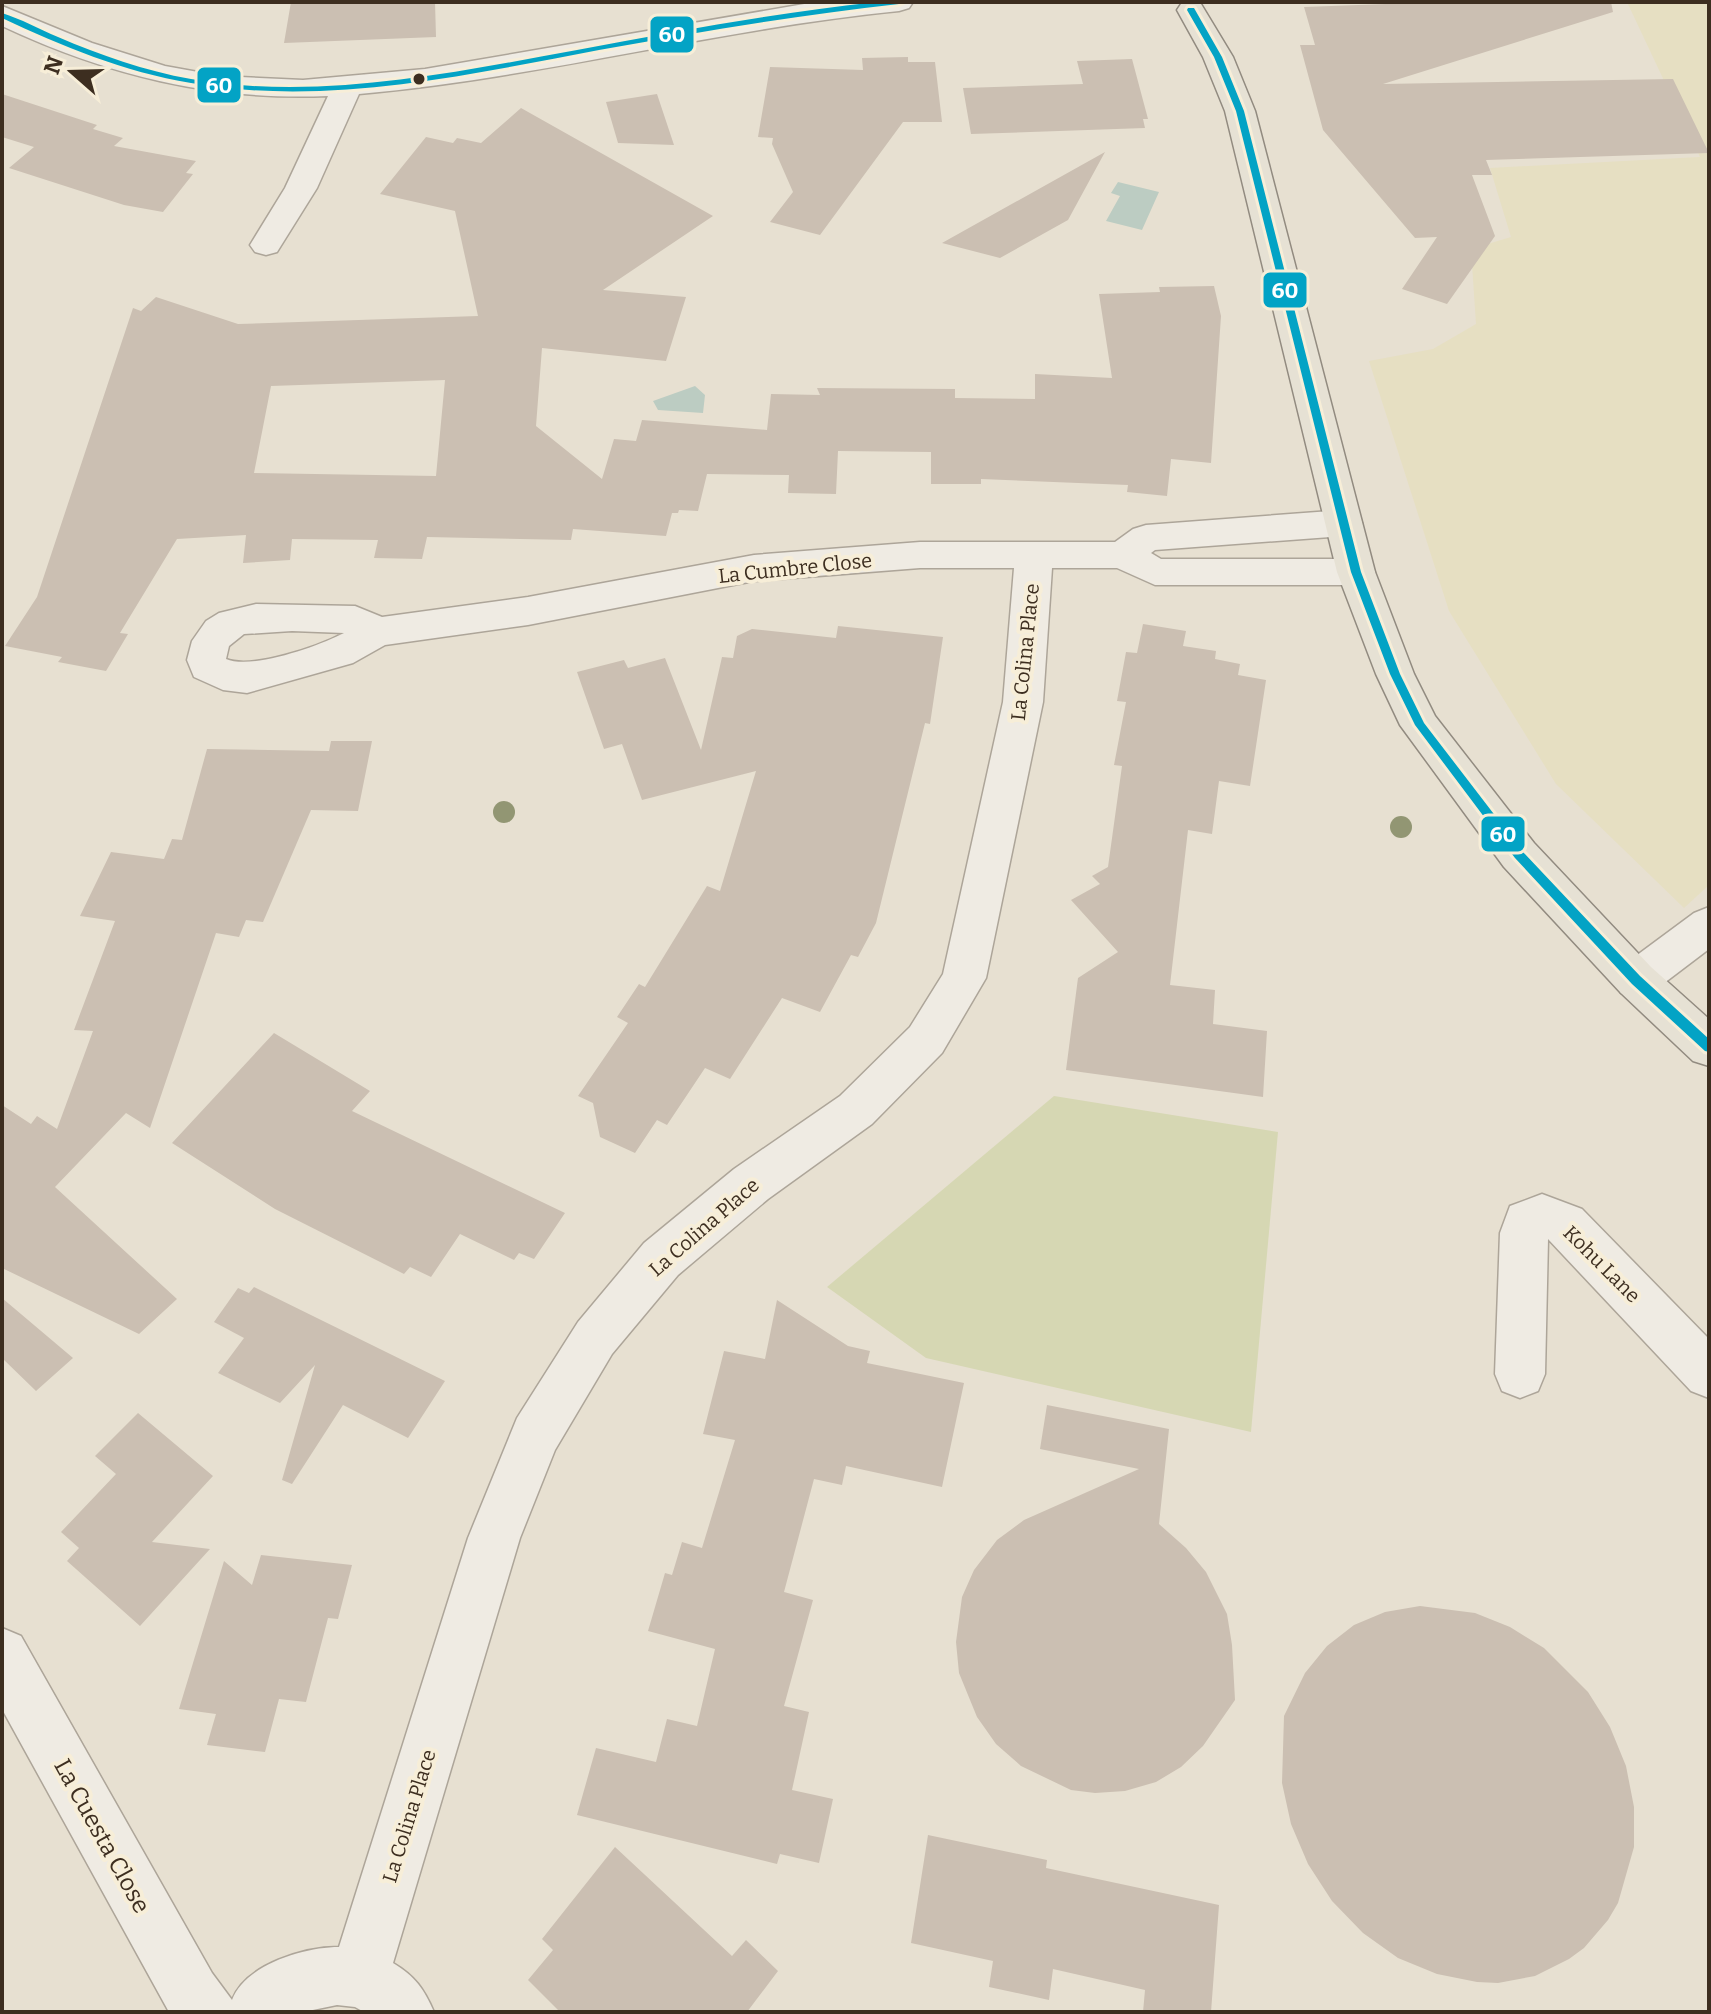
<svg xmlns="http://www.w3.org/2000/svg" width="1711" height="2014" viewBox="0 0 1711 2014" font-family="Bitter,serif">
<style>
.farmland{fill:#e6dfc2}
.green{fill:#d6d7b3}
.water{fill:#bcccc2}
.building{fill:#cbbfb2;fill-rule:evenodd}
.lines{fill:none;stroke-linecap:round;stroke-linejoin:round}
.minor-casing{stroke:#ada599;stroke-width:3}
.major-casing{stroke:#928b80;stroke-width:3}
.minor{fill:#efebe3;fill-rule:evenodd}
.major{fill:#e6e1d4;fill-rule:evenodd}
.bus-1-casing{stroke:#f7eed8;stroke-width:6}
.bus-1{fill:#03a3c5;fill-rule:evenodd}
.tree{fill:#929673}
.bus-dot{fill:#3d2e20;stroke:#f7eed8;stroke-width:3}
.labels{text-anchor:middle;stroke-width:8;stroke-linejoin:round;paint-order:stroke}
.street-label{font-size:20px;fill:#3d2e20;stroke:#f7eed8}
.near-street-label{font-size:24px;fill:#3d2e20;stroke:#f7eed8}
.line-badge{stroke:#f7eed8;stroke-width:3}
.badge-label{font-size:22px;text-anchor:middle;font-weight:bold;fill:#fff}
</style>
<rect width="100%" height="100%" fill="#e7e0d1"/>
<!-- farmland -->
<path class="farmland" d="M 1627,2 L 1709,2 L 1709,885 L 1684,908 L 1556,784 L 1449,611 L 1369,361 L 1433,349 L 1476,324 L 1471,249 L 1511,237 L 1490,168 L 1700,157 Z"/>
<!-- green -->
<path class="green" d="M 1054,1096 L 1278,1132 L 1251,1432 L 926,1358 L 827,1287 Z"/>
<!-- water -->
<path class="water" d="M 1118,182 L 1159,192 L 1142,230 L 1106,221 L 1120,196 L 1111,193 Z
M 695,386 L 705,395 L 703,413 L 658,410 L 653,401 Z"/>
<!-- building -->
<path class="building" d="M 291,2 L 435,2 L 436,37 L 284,43 Z
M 1440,2 L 1611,2 L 1613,12 L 1383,84 L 1673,79 L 1709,153 L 1486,160 L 1492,175 L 1472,175 L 1495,236 L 1447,304 L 1402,289 L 1437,237 L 1415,238 L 1323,130 L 1300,45 L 1315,45 L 1304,7 Z
M 908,57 L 908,62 L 935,62 L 942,122 L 903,122 L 820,235 L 770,222 L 793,192 L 772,144 L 773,138 L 758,137 L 770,67 L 863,70 L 862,58 Z
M 1132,59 L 1148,119 L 1143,119 L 1145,128 L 971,134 L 963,88 L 1083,84 L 1077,61 Z
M 2,94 L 97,125 L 93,129 L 123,138 L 114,146 L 196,161 L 186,173 L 193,174 L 163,212 L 124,205 L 9,168 L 34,147 L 2,137 Z
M 657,94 L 674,145 L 618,143 L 606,102 Z
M 521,108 L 713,216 L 603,290 L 686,297 L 666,361 L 542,348 L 536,426 L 602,479 L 614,439 L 636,441 L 642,420 L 767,430 L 771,394 L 820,395 L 817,388 L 955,389 L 955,398 L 1035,399 L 1035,374 L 1112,378 L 1099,294 L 1160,292 L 1159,287 L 1214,286 L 1221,316 L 1211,463 L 1171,459 L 1167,496 L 1127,492 L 1128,485 L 981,479 L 981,484 L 931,484 L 931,452 L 838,451 L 836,494 L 788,493 L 789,475 L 707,474 L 698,511 L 679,510 L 678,513 L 672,513 L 666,536 L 573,529 L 571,540 L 427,537 L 422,559 L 374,558 L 378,540 L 292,539 L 290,560 L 243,563 L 246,535 L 177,539 L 120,633 L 128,634 L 106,671 L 58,662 L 62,657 L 5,646 L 37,597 L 133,308 L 141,311 L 156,297 L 238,324 L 478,316 L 455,211 L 380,194 L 426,137 L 453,143 L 457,138 L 481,143 ZM 445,380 L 436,476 L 254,473 L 271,386 Z
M 1105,152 L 1068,220 L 1000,258 L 942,243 Z
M 1143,624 L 1186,631 L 1183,646 L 1216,651 L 1215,659 L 1240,664 L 1238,675 L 1266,680 L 1250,786 L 1219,781 L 1212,834 L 1188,830 L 1170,985 L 1215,990 L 1213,1024 L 1267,1031 L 1263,1097 L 1066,1070 L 1078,978 L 1118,952 L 1071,900 L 1100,884 L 1092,876 L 1108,867 L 1122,766 L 1114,765 L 1126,702 L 1117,701 L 1126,652 L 1137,653 Z
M 838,626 L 943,637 L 930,724 L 925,723 L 876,923 L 858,957 L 851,955 L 820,1012 L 782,998 L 730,1079 L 705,1068 L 667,1125 L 657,1120 L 635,1153 L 600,1137 L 593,1103 L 578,1096 L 628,1023 L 617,1017 L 639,984 L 645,987 L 707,886 L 720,891 L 756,771 L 642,800 L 622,744 L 604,749 L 577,672 L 624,660 L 628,668 L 665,658 L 701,750 L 722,657 L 733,658 L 737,636 L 752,629 L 836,638 Z
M 331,741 L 372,741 L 358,811 L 311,810 L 263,922 L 246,920 L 239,937 L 216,933 L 150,1128 L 126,1113 L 55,1187 L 177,1299 L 139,1334 L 2,1268 L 2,1105 L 31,1124 L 37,1116 L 57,1129 L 93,1031 L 74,1030 L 115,921 L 80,916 L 111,852 L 164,859 L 172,839 L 182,840 L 207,749 L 329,751 Z
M 274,1033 L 370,1091 L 352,1111 L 565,1213 L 534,1259 L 519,1253 L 514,1260 L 460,1234 L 431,1277 L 410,1267 L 404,1274 L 275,1209 L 172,1143 Z
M 254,1287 L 445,1381 L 408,1438 L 343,1405 L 292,1484 L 282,1480 L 315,1365 L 280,1403 L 218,1373 L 244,1338 L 214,1322 L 238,1288 L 249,1293 Z
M 2,1298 L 73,1358 L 36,1391 L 2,1358 Z
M 777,1300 L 848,1346 L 870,1351 L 867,1363 L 964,1383 L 942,1487 L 846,1466 L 842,1485 L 814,1479 L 784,1592 L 813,1600 L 784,1706 L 809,1712 L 792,1790 L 833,1799 L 819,1863 L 780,1854 L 777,1864 L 577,1815 L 596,1748 L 656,1762 L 667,1719 L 697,1726 L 715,1649 L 648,1631 L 665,1573 L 672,1575 L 682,1542 L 702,1548 L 735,1440 L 703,1434 L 724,1351 L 765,1359 Z
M 1047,1405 L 1169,1429 L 1159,1524 L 1186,1548 L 1206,1572 L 1227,1614 L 1232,1645 L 1235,1700 L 1203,1746 L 1181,1767 L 1156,1782 L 1125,1791 L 1095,1793 L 1071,1790 L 1021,1766 L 996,1744 L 977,1717 L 959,1673 L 956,1642 L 962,1597 L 974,1570 L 997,1540 L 1024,1520 L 1139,1469 L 1040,1449 Z
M 138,1413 L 213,1476 L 152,1542 L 210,1549 L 140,1626 L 67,1561 L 79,1548 L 61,1532 L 116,1474 L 95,1456 Z
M 261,1555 L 352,1565 L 338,1619 L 328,1618 L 306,1702 L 279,1699 L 265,1752 L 207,1745 L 216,1714 L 179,1709 L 224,1561 L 252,1585 Z
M 1420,1606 L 1475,1613 L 1510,1627 L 1544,1648 L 1588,1692 L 1610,1727 L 1626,1766 L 1634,1807 L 1634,1847 L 1618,1903 L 1608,1920 L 1584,1948 L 1569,1959 L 1535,1976 L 1498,1983 L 1477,1982 L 1437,1974 L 1398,1958 L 1363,1933 L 1332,1901 L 1308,1864 L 1291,1824 L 1282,1783 L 1284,1716 L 1305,1673 L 1327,1646 L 1354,1625 L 1385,1612 Z
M 928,1835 L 1047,1860 L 1046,1868 L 1219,1905 L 1211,2012 L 1143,2012 L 1145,1990 L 1053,1969 L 1049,2000 L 989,1987 L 993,1961 L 911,1943 Z
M 615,1847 L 732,1956 L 746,1940 L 778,1971 L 747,2012 L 560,2012 L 528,1980 L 553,1950 L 542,1939 Z"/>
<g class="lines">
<!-- minor casing -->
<g class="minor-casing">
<path id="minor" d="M 913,2 L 909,8 L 899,11 C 717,29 540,78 359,94 L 317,188 L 277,252 L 266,255 L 255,252 L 250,245 L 285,188 L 328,96 C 212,101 106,75 2,26 L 2,6 L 92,43 L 165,66 L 220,76 L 303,80 L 425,69 L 810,3 Z
M 1344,510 L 1357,514 L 1362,523 L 1357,532 L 1344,536 L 1155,550 L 1151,553 L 1161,559 L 1356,559 L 1369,562 L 1375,572 L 1369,582 L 1356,585 L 1155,585 L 1117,568 L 1052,568 L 1043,702 L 986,978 L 942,1053 L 872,1124 L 768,1199 L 678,1275 L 612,1354 L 555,1450 L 520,1538 L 393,1963 C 415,1976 424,1989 434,2012 L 364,2012 L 355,2007 L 337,2005 L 303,2012 L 169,2012 L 2,1709 L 2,1628 L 21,1636 L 212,1973 L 232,2000 C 246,1964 305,1947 339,1947 L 468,1538 L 517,1418 L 578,1322 L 644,1243 L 734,1169 L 840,1096 L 910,1027 L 943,974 L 1003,702 L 1014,568 L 920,568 L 754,581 L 528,625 L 385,645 L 353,663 L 247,693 L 223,690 L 194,677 L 187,660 L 192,641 L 206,621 L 219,613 L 256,604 L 355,606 L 382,617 L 528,597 L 754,555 L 920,542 L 1115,542 L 1133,529 L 1146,525 ZM 292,631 L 344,633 C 319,646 252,670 226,659 L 229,646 L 244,634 Z
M 1709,907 L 1709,949 L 1651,993 L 1636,998 L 1621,993 L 1614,980 L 1621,967 L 1694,913 Z
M 1542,1194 L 1582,1209 L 1709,1339 L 1709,1398 L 1691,1391 L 1548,1239 L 1545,1374 L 1538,1391 L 1520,1398 L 1502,1391 L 1495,1374 L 1500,1233 L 1510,1206 Z"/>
</g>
<!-- major casing -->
<g class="major-casing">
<path id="major" d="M 1194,2 L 1201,4 L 1233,57 L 1255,111 L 1375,572 L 1414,674 L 1435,716 L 1534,843 L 1651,967 L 1709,1019 L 1709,1066 L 1693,1061 L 1621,993 L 1504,867 L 1400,725 L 1376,674 L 1337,572 L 1225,111 L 1203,57 L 1177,10 L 1181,4 Z"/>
</g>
<!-- minor -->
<use href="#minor" class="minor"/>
<!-- major -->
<use href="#major" class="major"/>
<!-- bus-1 casing -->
<g class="bus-1-casing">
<path id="bus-1" d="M 877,2 L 903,2 L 899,4 C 798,15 699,32 599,50 C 466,75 326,107 191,83 C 124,72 62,46 2,18 L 2,13 C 21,19 39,29 58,37 C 100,55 145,71 191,79 C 319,101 451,73 577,50 C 677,31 776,13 877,2 Z
M 1188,8 L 1194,8 L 1222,57 L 1244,111 L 1361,572 L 1400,674 L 1424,723 L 1523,852 L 1640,976 L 1709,1039 L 1709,1052 L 1705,1051 L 1632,984 L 1515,858 L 1415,725 L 1390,674 L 1351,572 L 1236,111 L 1214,57 L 1187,10 Z"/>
</g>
<!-- bus-1 -->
<use href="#bus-1" class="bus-1"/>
</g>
<!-- trees -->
<g class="tree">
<circle cx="504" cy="812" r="11"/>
<circle cx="1401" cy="827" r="11"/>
</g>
<!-- markers -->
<circle class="bus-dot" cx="419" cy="79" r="7"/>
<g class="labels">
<!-- street labels -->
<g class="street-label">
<text transform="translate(795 568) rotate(-6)" y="7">La Cumbre Close</text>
<text transform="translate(1025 652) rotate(-84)" y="7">La Colina Place</text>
<text transform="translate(704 1227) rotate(-41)" y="7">La Colina Place</text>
<text transform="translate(1602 1264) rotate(45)" y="7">Kohu Lane</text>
<text transform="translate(409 1816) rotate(-73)" y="7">La Colina Place</text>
</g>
<!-- near-street labels -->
<g class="near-street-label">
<text transform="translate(102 1836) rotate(61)" y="8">La Cuesta Close</text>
</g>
</g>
<g class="line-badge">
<rect x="649" y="15" width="46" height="39" rx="8" fill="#03a3c5"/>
<rect x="196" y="66" width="46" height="38" rx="8" fill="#03a3c5"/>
<rect x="1262" y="271" width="46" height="38" rx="8" fill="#03a3c5"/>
<rect x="1480" y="815" width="46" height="38" rx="8" fill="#03a3c5"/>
</g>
<g class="badge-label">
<text x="672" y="42">60</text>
<text x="219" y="93">60</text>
<text x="1285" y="298">60</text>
<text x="1503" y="842">60</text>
</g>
<!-- border -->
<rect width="1711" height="2014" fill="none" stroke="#3d2e20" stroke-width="8"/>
<!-- north arrow -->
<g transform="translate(72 72) rotate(290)" stroke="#f7eed8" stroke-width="6" paint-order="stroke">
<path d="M0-6L14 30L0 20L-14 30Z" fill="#3d2e20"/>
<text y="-12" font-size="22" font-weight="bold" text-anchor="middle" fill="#3d2e20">N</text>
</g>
</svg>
